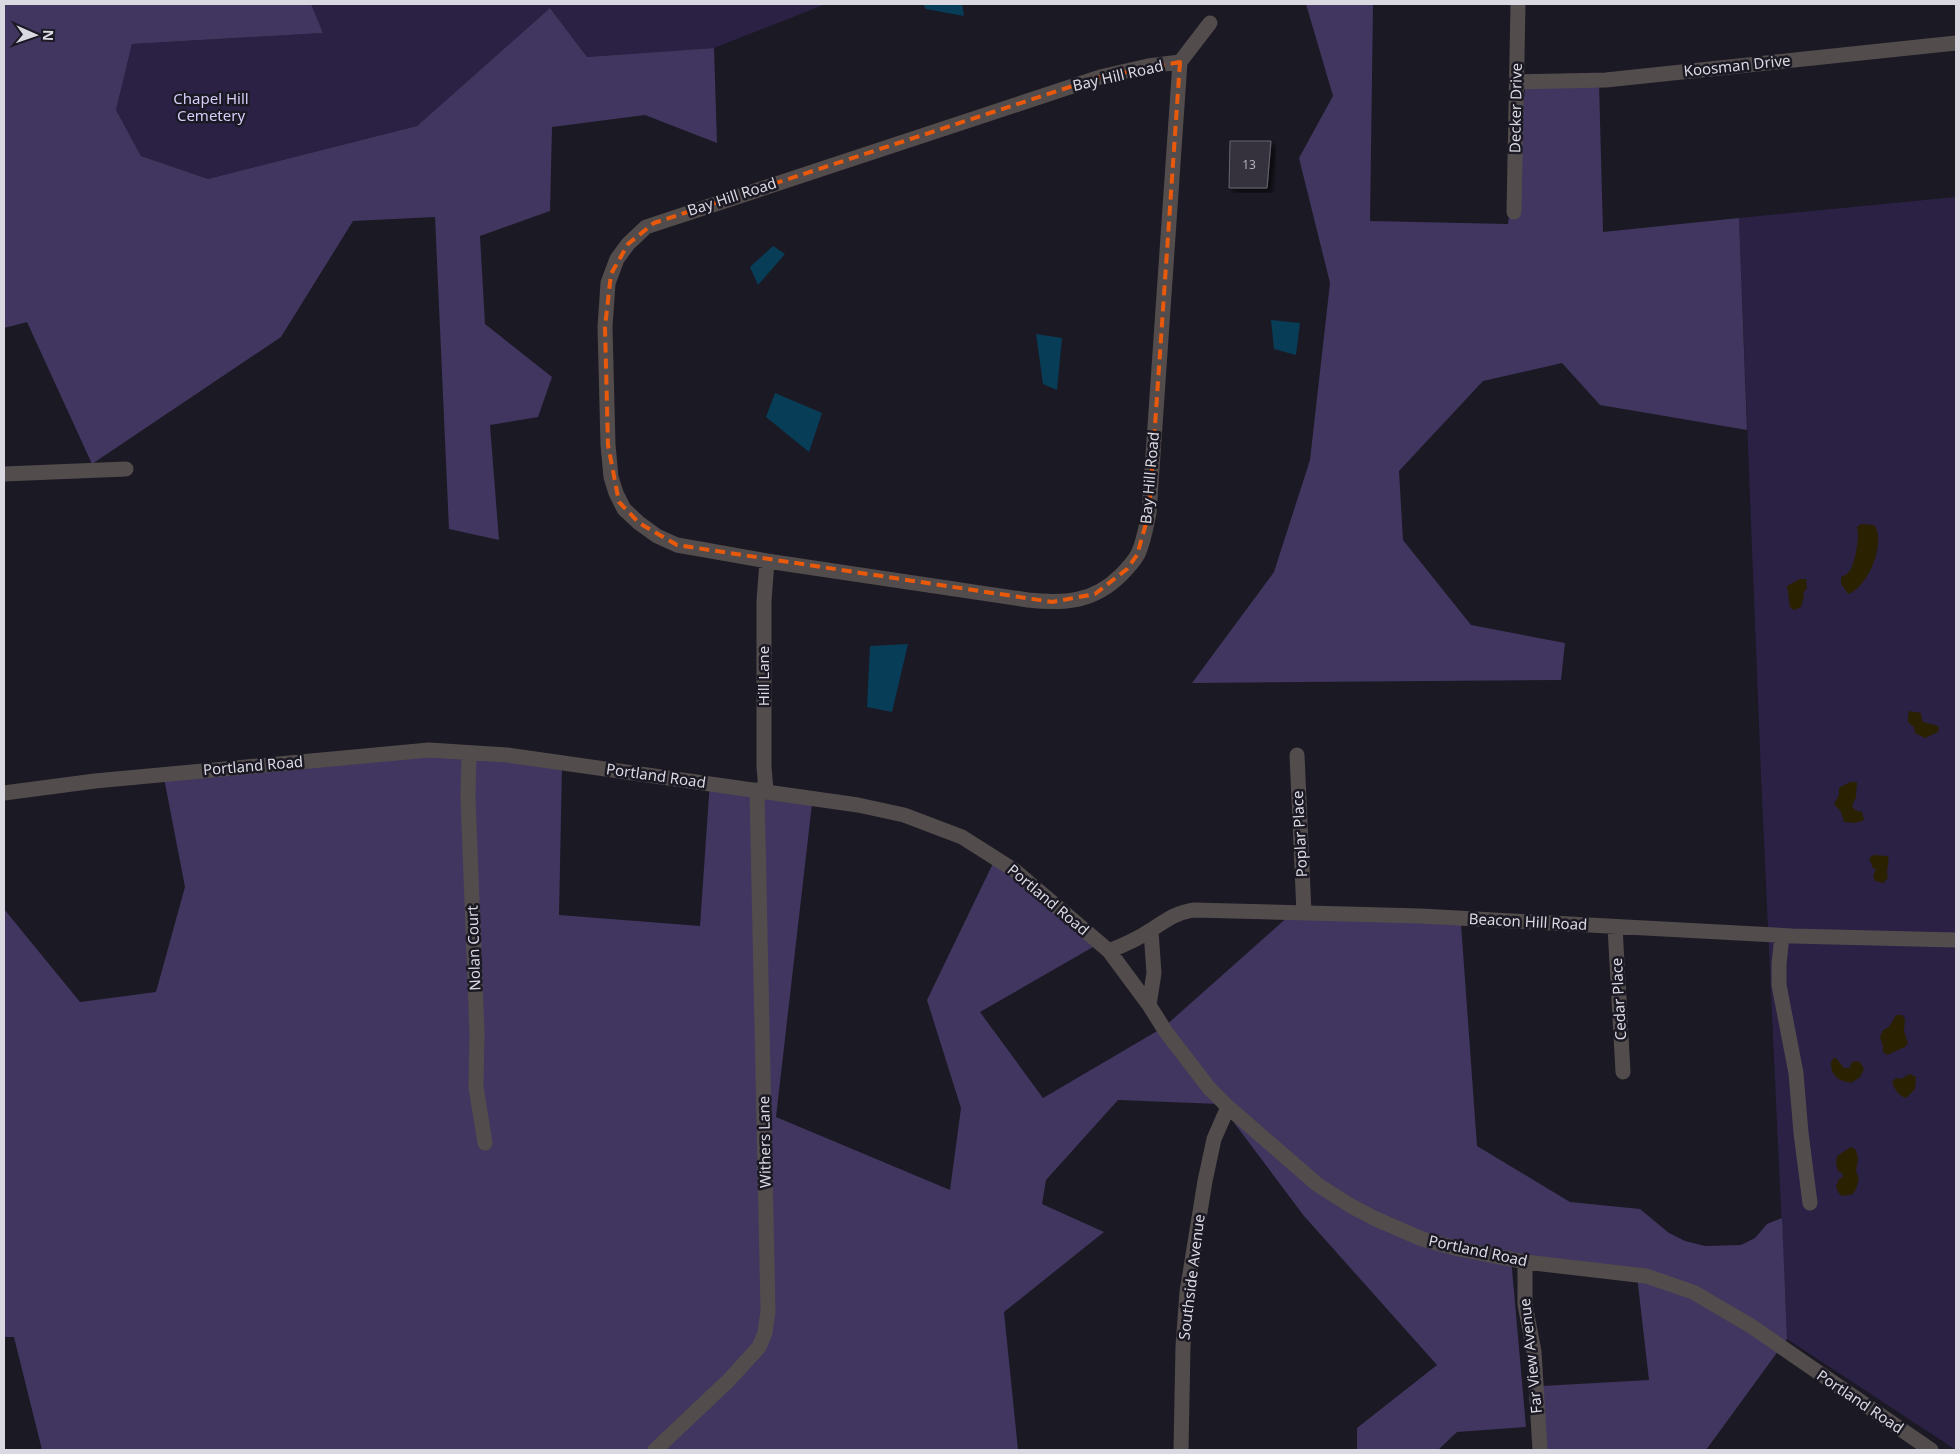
<svg xmlns="http://www.w3.org/2000/svg" width="1960" height="1454" viewBox="0 0 1960 1454" font-family="'Noto Sans',sans-serif">
<style>
.green{fill:#2b2145}
.forest{fill:#41365f}
.sand{fill:#2a2101}
.water{fill:#083d58}
.building{fill:#35323e;stroke:#676471;filter:url(#shadow)}
.lines{fill:none;stroke-linecap:round;stroke-linejoin:round}
.minor{stroke:#534c4c;stroke-width:15}
.marked{fill:none;stroke:#e8590c;stroke-width:4;stroke-dasharray:10 6;stroke-linejoin:round}
.labels{text-anchor:middle;stroke-width:5;stroke-linejoin:round;paint-order:stroke}
.number-label{font-size:12px;fill:#b1afb8}
.street-label{font-size:15px;fill:#dad9e1;stroke:#1b1924}
.park-label{font-size:15px;fill:#d6cdf8;stroke:#1b1924}
</style>
<defs>
<filter id="shadow"><feDropShadow dx="4.5" dy="4.5" stdDeviation="2.5" flood-color="#0009"/></filter>
</defs>
<rect width="100%" height="100%" fill="#1b1924"/>
<!-- green -->
<path class="green" d="M 311,4 L 826,4 L 714,48 L 587,57 L 550,8 L 417,126 L 208,179 L 141,156 L 116,110 L 132,44 L 323,33 Z
M 1956,197 L 1956,1450 L 1787,1339 L 1761,775 L 1739,218 Z"/>
<!-- forest -->
<path class="forest" d="M 4,4 L 311,4 L 323,33 L 132,44 L 116,110 L 141,156 L 208,179 L 417,126 L 550,8 L 587,57 L 714,48 L 717,143 L 645,115 L 552,127 L 550,211 L 480,236 L 485,324 L 552,377 L 538,417 L 490,425 L 499,540 L 449,529 L 435,217 L 353,221 L 281,337 L 92,464 L 27,322 L 4,328 Z
M 1306,4 L 1373,4 L 1370,221 L 1508,224 L 1525,89 L 1599,83 L 1603,232 L 1739,218 L 1747,430 L 1600,405 L 1562,363 L 1483,381 L 1399,471 L 1403,540 L 1471,625 L 1565,643 L 1561,680 L 1192,683 L 1274,572 L 1310,460 L 1330,283 L 1299,158 L 1333,96 Z
M 447,747 L 562,765 L 559,915 L 700,926 L 710,781 L 813,795 L 776,1117 L 950,1190 L 961,1108 L 927,1000 L 998,853 L 1100,943 L 980,1012 L 1043,1098 L 1164,1027 L 1291,914 L 1461,924 L 1477,1146 L 1570,1202 L 1640,1209 L 1669,1233 L 1685,1241 L 1705,1246 L 1741,1245 L 1755,1238 L 1767,1224 L 1782,1218 L 1787,1339 L 1706,1450 L 1544,1450 L 1542,1386 L 1649,1380 L 1637,1276 L 1511,1258 L 1526,1427 L 1457,1432 L 1438,1450 L 1357,1450 L 1357,1428 L 1437,1365 L 1304,1216 L 1220,1104 L 1118,1100 L 1046,1180 L 1042,1204 L 1104,1232 L 1004,1312 L 1018,1450 L 42,1450 L 14,1337 L 4,1337 L 4,909 L 80,1002 L 156,992 L 185,887 L 164,778 Z"/>
<!-- sand -->
<path class="sand" d="M 1861,524 L 1874,525 C 1887,541 1868,588 1848,594 L 1841,584 L 1841,577 C 1843,576 1846,575 1848,573 C 1855,567 1860,536 1857,527 Z
M 1800,579 L 1806,579 L 1807,588 L 1803,593 L 1804,597 L 1801,607 L 1794,610 L 1790,607 L 1787,586 Z
M 1909,711 L 1921,713 L 1922,721 C 1927,724 1934,724 1939,727 L 1938,732 L 1925,738 L 1915,733 L 1914,727 L 1908,722 L 1908,716 Z
M 1850,782 L 1857,782 L 1856,797 L 1852,806 L 1855,810 L 1862,812 L 1864,820 L 1855,823 L 1844,822 L 1841,812 L 1834,804 L 1839,795 L 1839,788 Z
M 1874,855 L 1888,856 C 1890,864 1885,870 1888,878 L 1883,883 L 1875,881 L 1873,876 L 1876,869 L 1873,868 L 1869,858 Z
M 1896,1015 L 1902,1015 L 1905,1019 L 1904,1031 L 1908,1043 L 1905,1047 L 1887,1055 L 1883,1052 L 1883,1046 L 1880,1037 L 1883,1030 L 1889,1027 Z
M 1834,1058 L 1836,1058 L 1844,1068 L 1850,1068 L 1851,1063 L 1855,1061 L 1860,1062 L 1864,1069 L 1860,1077 L 1851,1083 C 1839,1081 1830,1076 1831,1062 Z
M 1910,1074 L 1916,1077 L 1915,1089 L 1906,1098 C 1899,1096 1894,1089 1892,1082 L 1896,1078 L 1901,1079 Z
M 1851,1147 L 1856,1150 L 1858,1159 L 1856,1171 L 1859,1179 L 1856,1189 L 1853,1194 L 1842,1196 L 1838,1192 L 1836,1186 L 1839,1179 L 1843,1177 L 1842,1173 L 1838,1171 L 1836,1163 L 1837,1156 Z"/>
<!-- water -->
<path class="water" d="M 923,4 L 962,4 L 964,16 L 926,9 Z
M 773,246 L 785,254 L 758,285 L 750,267 Z
M 1271,320 L 1300,323 L 1296,355 L 1274,349 Z
M 1036,334 L 1062,338 L 1057,390 L 1043,384 Z
M 775,393 L 822,413 L 809,452 L 766,417 Z
M 908,644 L 892,712 L 867,707 L 870,646 Z"/>
<!-- building -->
<path class="building" d="M 1230,141 L 1271,141 L 1267,188 L 1229,188 Z"/>
<g class="lines">
<!-- minor -->
<path class="minor" d="M 1180,62 L 1149,513 C 1146,527 1144,541 1138,554 C 1134,561 1127,569 1121,575 C 1094,602 1065,604 1028,600 L 767,561 L 677,545 L 657,536 L 639,523 L 624,509 L 616,493 L 611,477 L 608,445 L 605,327 L 608,283 L 617,259 L 628,244 L 646,227 L 1100,77 L 1148,66 Z
M 1180,62 L 1210,23
M 1516,82 L 1606,80 L 1956,43
M 1514,212 L 1518,4
M 4,474 L 126,469
M 469,753 L 468,797 L 477,1033 L 476,1087 L 485,1143
M 1297,755 L 1304,913
M 766,791 L 764,767 L 764,601 L 767,561
M 4,793 L 95,781 L 429,750 L 507,755 L 858,805 L 904,815 L 962,837 L 1014,870 L 1109,951 L 1149,1005 L 1166,1032 L 1209,1088 L 1228,1107 L 1318,1185 L 1351,1206 L 1376,1219 L 1422,1239 L 1459,1249 L 1525,1262 L 1646,1276 L 1693,1292 L 1751,1326 L 1931,1450
M 1615,927 L 1623,1072
M 1782,936 L 1779,964 L 1779,985 L 1796,1073 L 1801,1133 L 1810,1203
M 1109,951 C 1124,945 1138,939 1151,930 C 1167,920 1173,914 1193,910 L 1421,916 L 1792,936 L 1956,940
M 1149,1005 L 1154,973 L 1151,931
M 1525,1262 L 1525,1304 L 1534,1352 L 1540,1450
M 655,1450 L 729,1380 L 759,1347 L 765,1333 L 768,1311 L 757,790
M 1181,1450 L 1183,1346 L 1187,1292 L 1205,1181 L 1214,1139 L 1228,1107"/>
</g>
<!-- marked area -->
<path class="marked" d="M 1180,62 L 1149,513 L 1137,555 L 1127,569 L 1095,594 L 1052,602 L 677,545 L 639,523 L 619,502 L 608,445 L 605,327 L 611,274 L 628,244 L 654,223 L 1100,77 Z"/>
<g class="labels">
<!-- number labels -->
<g class="number-label">
<text x="1249" y="169">13</text>
</g>
<!-- street labels -->
<g class="street-label">
<text transform="translate(1737 66) rotate(-6)" y="5">Koosman Drive</text>
<text transform="translate(1118 76) rotate(-13)" y="5">Bay Hill Road</text>
<text transform="translate(1516 108) rotate(-89)" y="5">Decker Drive</text>
<text transform="translate(732 197) rotate(-18)" y="5">Bay Hill Road</text>
<text transform="translate(1150 478) rotate(-85)" y="5">Bay Hill Road</text>
<text transform="translate(764 676) rotate(-90)" y="5">Hill Lane</text>
<text transform="translate(253 766) rotate(-5)" y="5">Portland Road</text>
<text transform="translate(656 776) rotate(8)" y="5">Portland Road</text>
<text transform="translate(1300 834) rotate(-93)" y="5">Poplar Place</text>
<text transform="translate(1048 900) rotate(40)" y="5">Portland Road</text>
<text transform="translate(1528 922) rotate(3)" y="5">Beacon Hill Road</text>
<text transform="translate(474 948) rotate(-92)" y="5">Nolan Court</text>
<text transform="translate(1619 999) rotate(-93)" y="5">Cedar Place</text>
<text transform="translate(765 1142) rotate(-91)" y="5">Withers Lane</text>
<text transform="translate(1478 1251) rotate(12)" y="5">Portland Road</text>
<text transform="translate(1192 1277) rotate(-83)" y="5">Southside Avenue</text>
<text transform="translate(1531 1356) rotate(-96)" y="5">Far View Avenue</text>
<text transform="translate(1860 1402) rotate(34)" y="5">Portland Road</text>
</g>
<!-- park labels -->
<g class="park-label">
<text x="211" y="104">Chapel Hill<tspan x="211" dy="17">Cemetery</tspan></text>
</g>
</g>
<!-- border -->
<rect width="1960" height="1454" fill="none" stroke="#dad9e1" stroke-width="10"/>
<!-- north arrow -->
<g transform="translate(35 35) rotate(92)" stroke="#1b1924" stroke-width="4" paint-order="stroke">
<path d="M0-4L9 19L0 12L-9 19Z" fill="#dad9e1"/>
<text y="-8" font-size="14" font-weight="bold" text-anchor="middle" fill="#dad9e1">N</text>
</g>
</svg>
